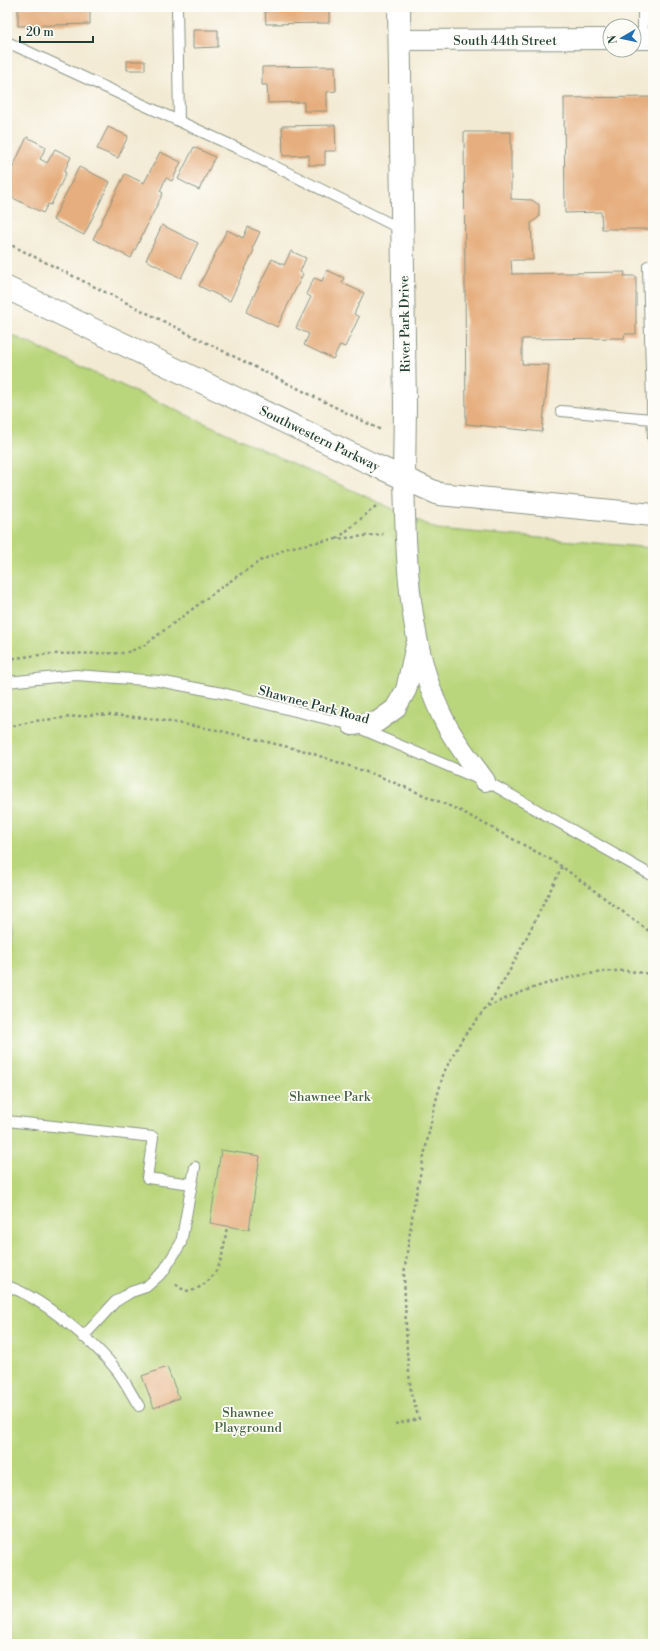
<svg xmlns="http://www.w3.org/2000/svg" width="660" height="1651" viewBox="0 0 660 1651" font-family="'Libre Bodoni',serif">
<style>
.green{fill:#bad67c;stroke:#6c8a58}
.building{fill:#e6ae7e}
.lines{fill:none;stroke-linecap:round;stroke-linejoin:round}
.lane-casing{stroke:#899484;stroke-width:12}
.street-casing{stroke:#899484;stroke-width:22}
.secondary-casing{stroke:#899484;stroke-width:24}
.path{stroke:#899484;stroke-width:2.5;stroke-dasharray:3 3;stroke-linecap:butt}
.lane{stroke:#fff;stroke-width:10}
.street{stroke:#fff;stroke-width:20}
.secondary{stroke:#fff;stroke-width:22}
.labels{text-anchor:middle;stroke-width:3.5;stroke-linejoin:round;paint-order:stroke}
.street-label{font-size:13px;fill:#1f3d34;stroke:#fdfcf7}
.park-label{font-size:13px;fill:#466346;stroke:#fdfcf7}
</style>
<rect width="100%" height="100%" fill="#fdfcf7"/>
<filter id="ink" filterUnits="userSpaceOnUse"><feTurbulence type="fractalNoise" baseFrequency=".025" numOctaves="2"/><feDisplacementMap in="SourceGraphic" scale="8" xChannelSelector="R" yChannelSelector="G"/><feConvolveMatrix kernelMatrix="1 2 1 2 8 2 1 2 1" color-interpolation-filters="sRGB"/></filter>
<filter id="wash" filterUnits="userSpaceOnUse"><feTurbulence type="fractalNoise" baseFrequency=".012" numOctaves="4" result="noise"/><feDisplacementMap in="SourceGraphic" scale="16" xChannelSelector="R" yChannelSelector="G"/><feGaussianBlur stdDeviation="0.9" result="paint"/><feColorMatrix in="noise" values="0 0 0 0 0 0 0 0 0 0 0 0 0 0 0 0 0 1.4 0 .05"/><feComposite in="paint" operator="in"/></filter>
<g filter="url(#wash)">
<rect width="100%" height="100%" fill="#f3ead3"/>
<!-- green -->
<path class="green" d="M 7,333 L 437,529 L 653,548 L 653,1644 L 7,1644 Z"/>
<g id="blocks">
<!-- building -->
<path class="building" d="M 18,7 L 90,7 L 90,24 L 18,26 Z
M 272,7 L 329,7 L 329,23 L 266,24 L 265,9 L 272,9 Z
M 193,30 L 218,30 L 218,47 L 193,48 Z
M 127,61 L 145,61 L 145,70 L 127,70 Z
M 335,66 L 336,91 L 327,92 L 327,111 L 304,111 L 304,102 L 268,103 L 267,85 L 262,85 L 262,67 Z
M 653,97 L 653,229 L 602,229 L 601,212 L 565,213 L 564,98 Z
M 335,125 L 336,151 L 325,151 L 325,165 L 309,165 L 309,155 L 283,156 L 282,126 Z
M 108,127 L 128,136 L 118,158 L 97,149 Z
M 464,132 L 511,132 L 511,199 L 532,200 L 539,205 L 539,217 L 531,223 L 533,260 L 511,260 L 512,274 L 625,272 L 624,276 L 636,276 L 636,334 L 625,334 L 624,338 L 522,339 L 522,364 L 549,365 L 542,432 L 466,424 Z
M 27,137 L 46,147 L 40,159 L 47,163 L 55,149 L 71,157 L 64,172 L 66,173 L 51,205 L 48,204 L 43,213 L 7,195 L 7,179 Z
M 194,147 L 215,157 L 199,190 L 178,179 Z
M 160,152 L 181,162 L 172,181 L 166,178 L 160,191 L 163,193 L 131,258 L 93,239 L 125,174 L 144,183 Z
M 79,167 L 110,182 L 84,235 L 53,220 Z
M 162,225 L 198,243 L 181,278 L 146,260 Z
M 248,227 L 260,232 L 252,249 L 254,250 L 230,301 L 199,286 L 227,230 L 243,238 Z
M 291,251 L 306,258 L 300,272 L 303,274 L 277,327 L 246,312 L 272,259 L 284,265 Z
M 327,270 L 344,278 L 342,283 L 364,293 L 354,314 L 359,317 L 345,347 L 340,345 L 333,359 L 304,345 L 309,334 L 296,328 L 311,297 L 306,294 L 314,278 L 322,281 Z
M 221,1150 L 260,1156 L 249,1230 L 210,1223 Z
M 167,1367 L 179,1398 L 154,1408 L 142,1376 Z"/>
</g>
</g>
<g filter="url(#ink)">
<use href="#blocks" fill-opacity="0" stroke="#899484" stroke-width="1"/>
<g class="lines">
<!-- lane casing -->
<g class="lane-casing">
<path id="lane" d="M 177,7 L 179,121
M 643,39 L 643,7
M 7,42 L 248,153 L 403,230
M 653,266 L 648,266 L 653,438
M 561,411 L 652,419
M 7,682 L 76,675 L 159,681 L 222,693 L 352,725 L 495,786 L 653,876
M 7,1121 L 153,1137 L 147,1178 L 192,1184
M 7,1286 C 41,1297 96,1343 118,1372 C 126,1383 132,1395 139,1406
M 83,1337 L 115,1302 L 131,1292 L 146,1287 L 163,1272 L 181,1243 L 195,1167"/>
</g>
<!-- street casing -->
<g class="street-casing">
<path id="street" d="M 634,39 L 653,39
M 400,40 L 610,39
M 404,478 C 406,558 408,654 447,726 C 458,746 472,763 485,781
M 352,725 L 377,722 L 395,709 L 406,690 L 416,645"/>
</g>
<!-- secondary casing -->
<g class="secondary-casing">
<path id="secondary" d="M 399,7 L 405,406 L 404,478
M 7,288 L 370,463 L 439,494 L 653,515"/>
</g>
<!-- path -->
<path class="path" d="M 7,243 L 381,430
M 337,539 L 376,506
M 7,659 L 48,654 L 125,653 L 142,647 L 223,586 L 260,561 L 288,548 L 328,540 L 383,534
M 7,727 L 35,721 L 97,714 L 147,718 L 217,730 L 305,751 L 381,777 L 459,810 L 557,863 L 653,934
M 488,1007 C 525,988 574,973 616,971 C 628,970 641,973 653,974
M 176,1284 C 183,1291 189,1293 198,1288 C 222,1275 223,1252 227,1226
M 395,1424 L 419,1419 L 411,1393 L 407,1352 L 404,1274 L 414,1204 L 434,1108 L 444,1072 L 462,1039 L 486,1008 L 509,972 L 562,867"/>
<!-- lane -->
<use href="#lane" class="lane"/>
<!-- street -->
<use href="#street" class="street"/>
<!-- secondary -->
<use href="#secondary" class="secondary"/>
</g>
</g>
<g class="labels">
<!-- street labels -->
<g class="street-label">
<text x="505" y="45">South 44th Street</text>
<text transform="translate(404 324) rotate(-91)" y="5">River Park Drive</text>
<text transform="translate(320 438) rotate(26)" y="5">Southwestern Parkway</text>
<text transform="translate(314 704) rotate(15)" y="5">Shawnee Park Road</text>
</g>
<!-- park labels -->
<g class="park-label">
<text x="330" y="1101">Shawnee Park</text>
<text x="248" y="1417">Shawnee<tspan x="248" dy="15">Playground</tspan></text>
</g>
</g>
<!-- margin -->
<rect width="660" height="1651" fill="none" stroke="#fdfcf7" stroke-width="24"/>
<!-- north arrow -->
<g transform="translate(622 38) rotate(261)"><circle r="19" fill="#fdfcf7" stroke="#a4b0a9"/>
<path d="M0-3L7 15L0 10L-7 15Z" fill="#1f6fb2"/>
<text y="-6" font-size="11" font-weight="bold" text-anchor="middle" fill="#1f3d34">N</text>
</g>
<!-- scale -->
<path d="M20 36v6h73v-6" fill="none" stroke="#1f3d34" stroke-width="2"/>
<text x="26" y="36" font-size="12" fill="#1f3d34" stroke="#fdfcf7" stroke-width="3" paint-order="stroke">20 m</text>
</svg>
